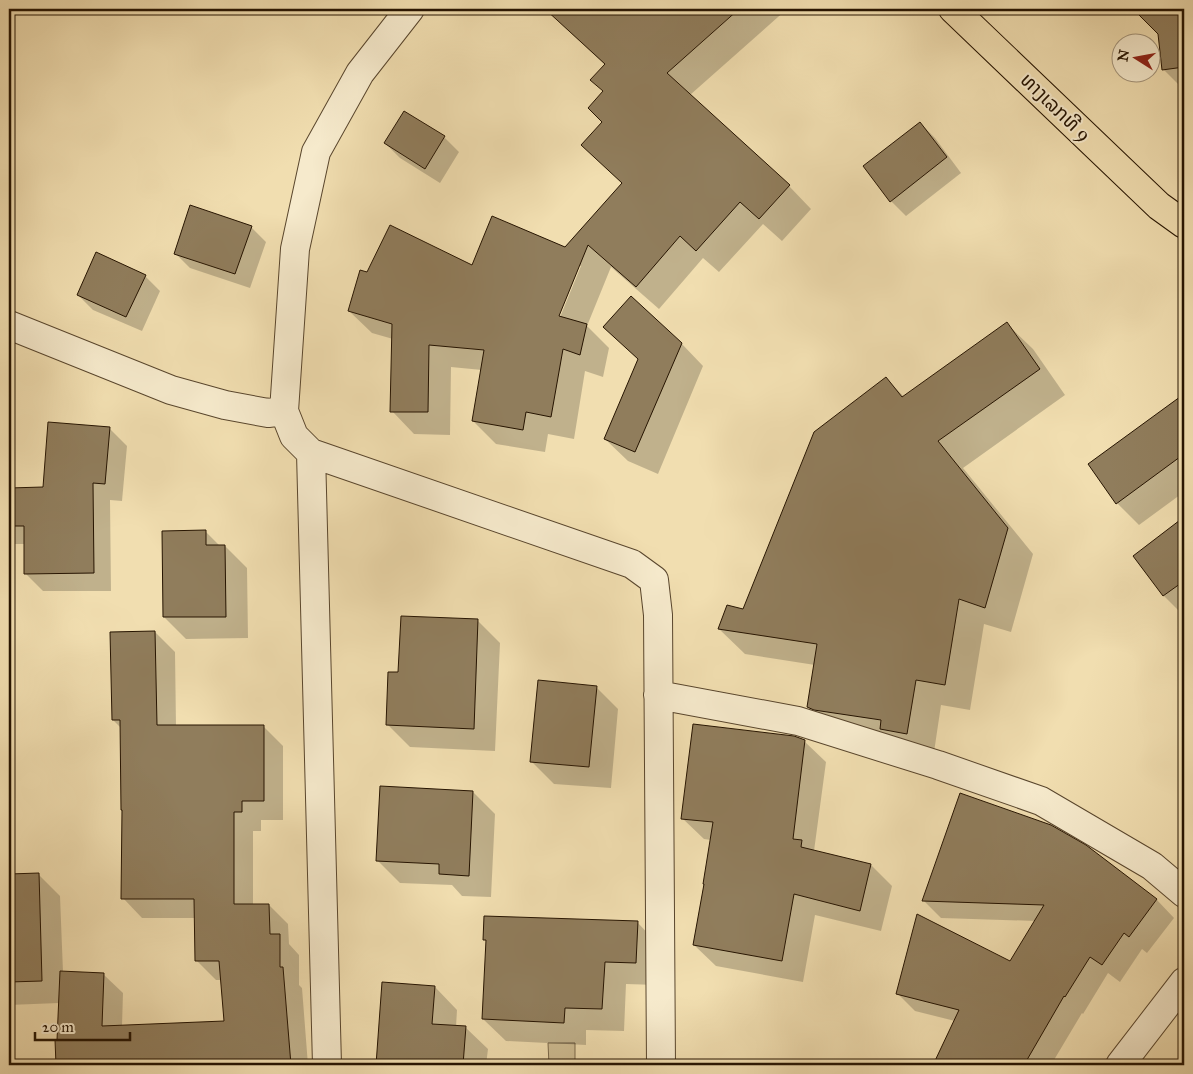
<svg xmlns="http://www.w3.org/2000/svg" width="1193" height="1074" viewBox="0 0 1193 1074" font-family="'IM FELL Great Primer','Noto Sans Lao',serif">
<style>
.green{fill:#cebc92;stroke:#7a684a}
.shadow{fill:#0003;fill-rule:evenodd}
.building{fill:#907d5c;stroke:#261401}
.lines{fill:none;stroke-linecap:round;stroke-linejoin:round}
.minor-casing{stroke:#59462d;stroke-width:30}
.tertiary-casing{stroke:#59462d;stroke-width:30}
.primary-casing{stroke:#261401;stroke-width:30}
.minor{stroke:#f6eacc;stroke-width:28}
.tertiary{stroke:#f6eacc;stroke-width:28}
.primary{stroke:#f1deb0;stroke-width:28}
.labels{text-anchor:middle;stroke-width:4;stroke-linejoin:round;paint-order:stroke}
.street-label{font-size:20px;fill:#261401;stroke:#f6eacc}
</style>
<rect width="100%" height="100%" fill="#f1deb0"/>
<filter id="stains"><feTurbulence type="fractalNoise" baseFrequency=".004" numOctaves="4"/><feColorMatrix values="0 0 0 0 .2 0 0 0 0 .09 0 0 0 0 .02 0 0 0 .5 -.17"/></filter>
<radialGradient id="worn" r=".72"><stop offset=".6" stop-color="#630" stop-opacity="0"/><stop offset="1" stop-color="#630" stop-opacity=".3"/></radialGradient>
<!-- green -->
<path class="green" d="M 548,1043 L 575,1043 L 575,1065 L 549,1065 Z"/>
<!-- shadow -->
<path class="shadow" d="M 545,9 L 787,9 L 690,95 L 789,186 L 811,209 L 782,241 L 763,224 L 719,272 L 703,258 L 659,309 L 611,267 L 587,326 L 609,348 L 603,377 L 585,371 L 574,439 L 548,434 L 545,452 L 496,444 L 473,421 L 482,370 L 451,367 L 450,435 L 414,434 L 392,411 L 393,339 L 372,333 L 349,311 L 368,274 L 473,266 L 566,249 L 623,184 L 603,122 L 605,65 ZM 579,266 L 581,266 L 558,322 L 556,321 Z
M 1134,9 L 1184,9 L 1184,90 L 1163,69 L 1159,34 Z
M 920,123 L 935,138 L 961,173 L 906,216 L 891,201 Z
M 444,137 L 459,152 L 440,183 L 400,158 L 385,143 Z
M 251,227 L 266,242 L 250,288 L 190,268 L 175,253 Z
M 145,276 L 160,291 L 142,331 L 93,310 L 78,295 Z
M 1007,324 L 1033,349 L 1065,395 L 963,468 L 1033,554 L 1011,632 L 984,624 L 970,710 L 941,705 L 933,759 L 834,733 L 808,707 L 815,665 L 745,654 L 719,629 L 744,611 L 886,378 L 904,397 Z
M 605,327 L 681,343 L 703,366 L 658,474 L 628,461 L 605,439 L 639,360 Z
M 1180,399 L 1184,402 L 1184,492 L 1139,525 L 1117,503 Z
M 109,428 L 127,446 L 122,501 L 110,500 L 111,591 L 43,591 L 25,573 L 25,544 L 9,544 L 9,489 L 44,488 Z
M 1184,518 L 1184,616 L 1164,596 L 1134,556 Z
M 205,531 L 220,546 L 225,546 L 247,568 L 248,638 L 186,639 L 164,617 Z
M 478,621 L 500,643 L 495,751 L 410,747 L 388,725 L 399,674 Z
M 155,632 L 175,652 L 176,726 L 263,726 L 283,746 L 283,820 L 261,820 L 261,831 L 253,831 L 253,905 L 269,905 L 288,924 L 289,944 L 299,955 L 299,985 L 302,988 L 308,1065 L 57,1065 L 56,1041 L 58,1041 L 59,1003 L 9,1005 L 9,875 L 38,874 L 60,896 L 63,972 L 103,974 L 123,993 L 122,1026 L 225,1022 L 222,980 L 216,980 L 196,960 L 196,918 L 142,918 L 123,898 L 123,811 L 121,728 L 113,720 Z
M 596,687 L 618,709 L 611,788 L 554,784 L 532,762 Z
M 804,741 L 826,762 L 814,851 L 871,865 L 892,886 L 881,931 L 815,915 L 803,982 L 716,966 L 694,945 L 711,840 L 704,839 L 682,818 Z
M 473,792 L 495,814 L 491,897 L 462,896 L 452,885 L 400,883 L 378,861 Z
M 1085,846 L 1157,900 L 1174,918 L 1147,953 L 1142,949 L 1120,982 L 1108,973 L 1083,1014 L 1082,1013 L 1051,1065 L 934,1065 L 955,1021 L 915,1011 L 898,994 L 1010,963 L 1036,921 L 941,918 L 923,900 Z
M 637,922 L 659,945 L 657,985 L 626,984 L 624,1031 L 586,1030 L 586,1045 L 506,1041 L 483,1019 L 487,942 L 484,939 Z
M 383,984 L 435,987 L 457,1010 L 456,1027 L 465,1027 L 488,1049 L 486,1065 L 377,1065 Z"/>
<!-- building -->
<path class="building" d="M 545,9 L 739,9 L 667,73 L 790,185 L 759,219 L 740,202 L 696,251 L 680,236 L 636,287 L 588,245 L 559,316 L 587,324 L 580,355 L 563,349 L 551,417 L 526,412 L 523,430 L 472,421 L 484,350 L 429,345 L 428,412 L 390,412 L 392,324 L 348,311 L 360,270 L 367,272 L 390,225 L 472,265 L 492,216 L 565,247 L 622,183 L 581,145 L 602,122 L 588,108 L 603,91 L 590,80 L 605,64 Z
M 1133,9 L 1184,9 L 1184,67 L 1162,70 L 1158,34 Z
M 404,111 L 445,136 L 425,169 L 384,143 Z
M 920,122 L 947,157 L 890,202 L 863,166 Z
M 190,205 L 252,226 L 235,274 L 174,254 Z
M 96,252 L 146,275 L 126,317 L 77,295 Z
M 631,296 L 682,343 L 635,452 L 604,439 L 638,359 L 603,327 Z
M 1007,322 L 1040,369 L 938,441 L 1008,528 L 985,608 L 959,599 L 945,685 L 916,680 L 907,734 L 880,729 L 881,720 L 814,710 L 807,707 L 817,644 L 718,629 L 727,605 L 743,609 L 814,432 L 886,377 L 902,397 Z
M 1184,394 L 1184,454 L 1116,504 L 1088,464 Z
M 48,422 L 110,427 L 105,484 L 93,483 L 94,573 L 24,574 L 24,526 L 9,526 L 9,488 L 43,487 Z
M 1184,517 L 1184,581 L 1163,596 L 1133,556 Z
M 206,530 L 206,545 L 225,545 L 226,617 L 163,617 L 162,531 Z
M 401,616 L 478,619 L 474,729 L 386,725 L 388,672 L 398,672 Z
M 155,631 L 157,725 L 264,725 L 264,801 L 242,801 L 242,812 L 234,812 L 234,904 L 269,904 L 270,934 L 280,934 L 280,967 L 283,967 L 291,1065 L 56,1065 L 55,1040 L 57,1040 L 60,971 L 104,973 L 102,1026 L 224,1021 L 219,961 L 195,961 L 194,899 L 121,899 L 122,810 L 121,810 L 120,720 L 112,720 L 110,632 Z
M 538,680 L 597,686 L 589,767 L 530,762 Z
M 693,724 L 794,736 L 805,740 L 793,839 L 802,840 L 801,847 L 871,864 L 860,911 L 794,894 L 782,961 L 693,945 L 704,884 L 703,884 L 713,822 L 681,819 Z
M 380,786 L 473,791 L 469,876 L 439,874 L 439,864 L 376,861 Z
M 960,793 L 1051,825 L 1086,845 L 1157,899 L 1129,937 L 1124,933 L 1102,965 L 1090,957 L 1065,997 L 1064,996 L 1024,1065 L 933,1065 L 959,1010 L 896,994 L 917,914 L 1010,961 L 1044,905 L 922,901 Z
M 39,873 L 42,981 L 9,982 L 9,874 Z
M 484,916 L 638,921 L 636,963 L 605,962 L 602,1009 L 565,1008 L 564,1023 L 482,1019 L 486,940 L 483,940 Z
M 382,982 L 435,986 L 432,1024 L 466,1026 L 463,1065 L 376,1065 Z"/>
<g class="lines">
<!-- minor casing -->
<g class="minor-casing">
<path id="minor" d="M 9,325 L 171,390 L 225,405 L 268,413 L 284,411 L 294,436 L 311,453 L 632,564 L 654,580 L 658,615 L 661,1065
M 284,411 L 295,249 L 316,152 L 360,73 L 410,9
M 311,453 L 327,1065
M 658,695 L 798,721 L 938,765 L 1041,801 L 1152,866 L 1184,893"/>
</g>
<!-- tertiary casing -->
<g class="tertiary-casing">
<path id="tertiary" d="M 1120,1065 L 1184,982"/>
</g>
<!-- primary casing -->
<g class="primary-casing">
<path id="primary" d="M 953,9 L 1159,206 L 1184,224"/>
</g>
<!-- minor -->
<use href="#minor" class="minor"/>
<!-- tertiary -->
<use href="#tertiary" class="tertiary"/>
<!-- primary -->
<use href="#primary" class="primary"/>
</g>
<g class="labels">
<!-- street labels -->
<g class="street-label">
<text transform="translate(1056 107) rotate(44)" y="7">ທາງເລກທີ 9</text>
</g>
</g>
<!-- margin -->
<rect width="1193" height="1074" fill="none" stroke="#f1deb0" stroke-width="30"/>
<rect x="10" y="10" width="1173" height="1054" fill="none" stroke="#261401" stroke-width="2.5"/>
<rect x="15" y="15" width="1163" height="1044" fill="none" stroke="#261401"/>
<!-- north arrow -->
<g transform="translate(1136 58) rotate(281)"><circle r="24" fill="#f6eacc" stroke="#a3947b"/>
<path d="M0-4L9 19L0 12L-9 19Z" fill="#8f2418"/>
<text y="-8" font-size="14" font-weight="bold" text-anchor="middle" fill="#261401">N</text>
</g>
<!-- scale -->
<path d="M35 1032v8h95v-8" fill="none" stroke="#261401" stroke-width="2.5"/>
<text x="42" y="1032" font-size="15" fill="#261401" stroke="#f6eacc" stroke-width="4" paint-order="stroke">20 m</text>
<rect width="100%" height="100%" filter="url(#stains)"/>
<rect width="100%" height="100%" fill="url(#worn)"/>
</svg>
